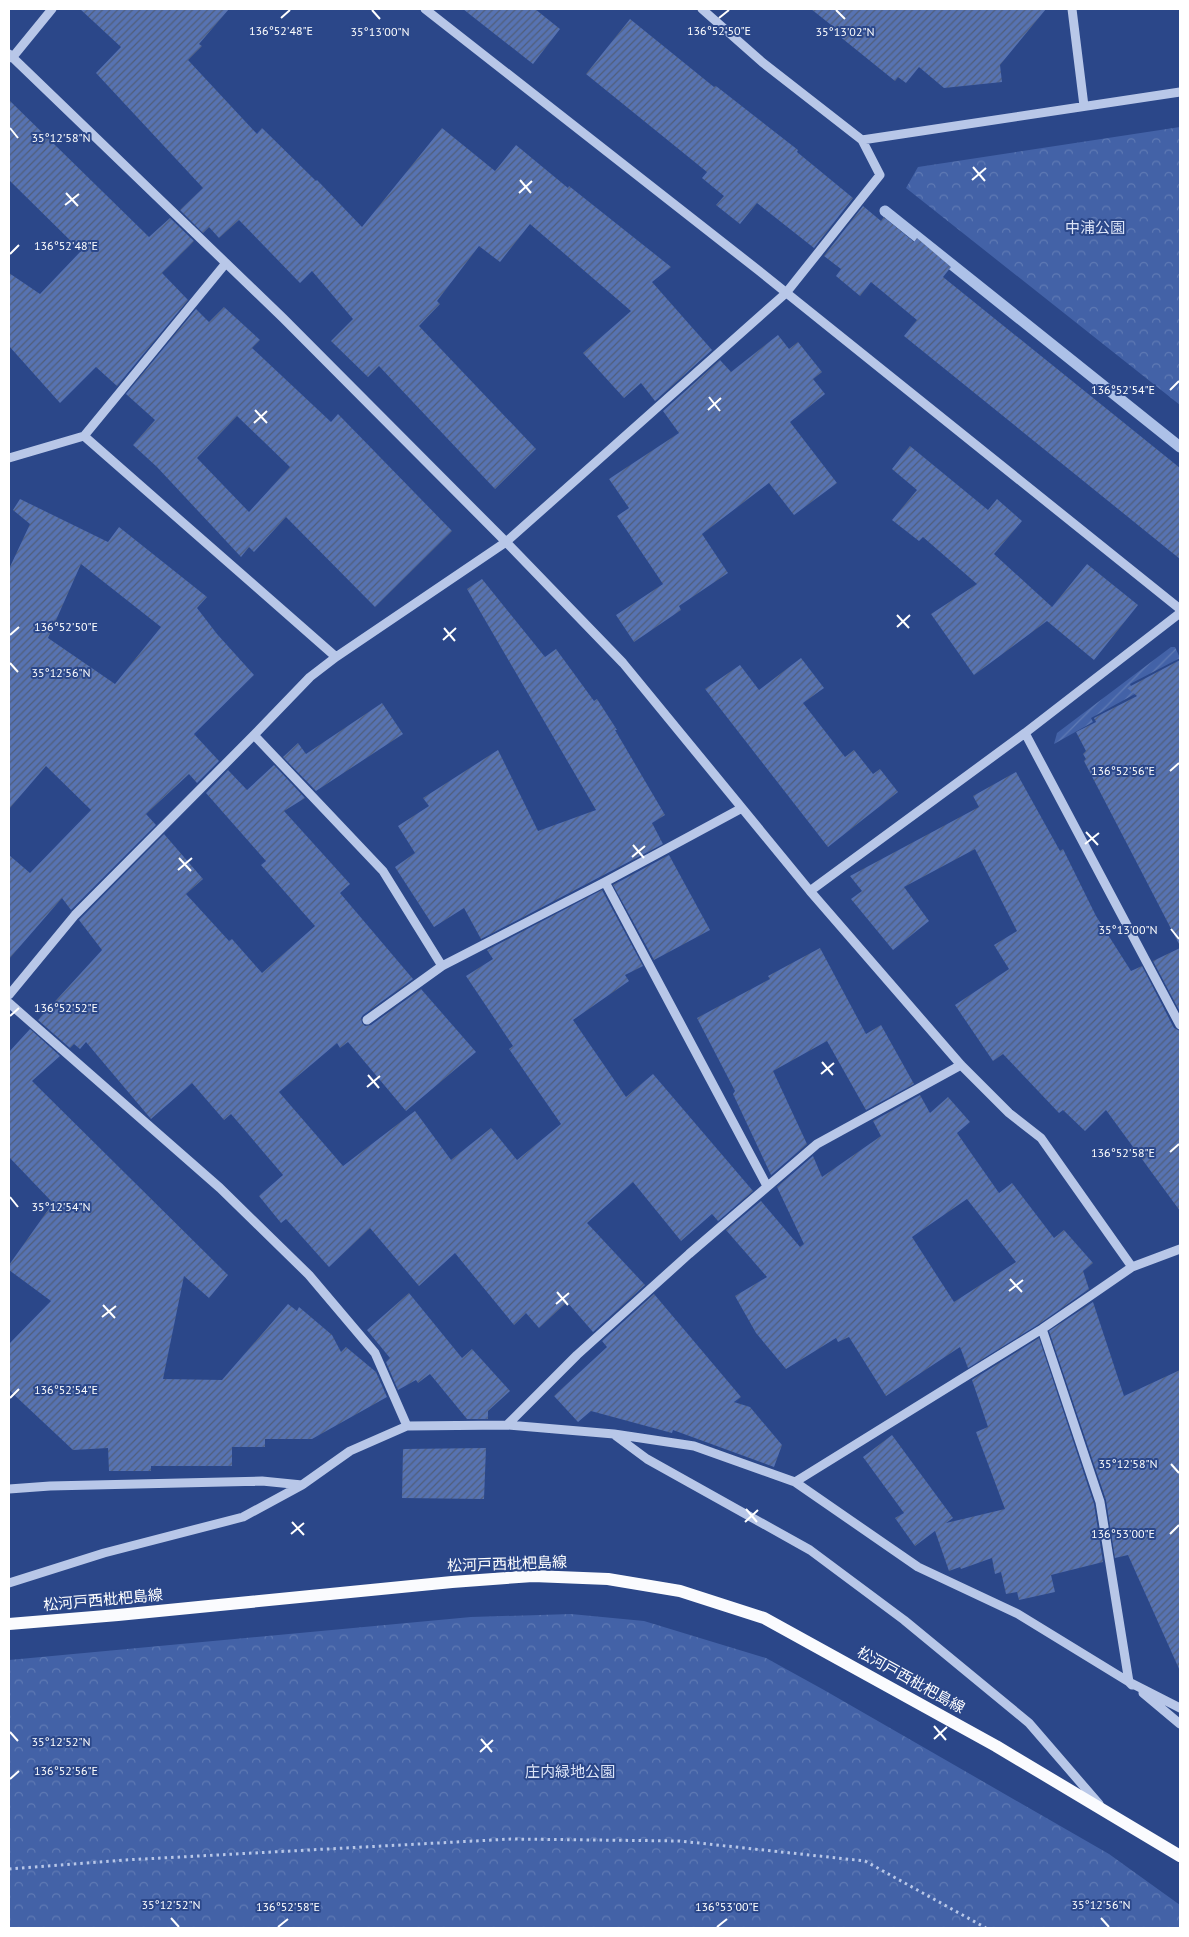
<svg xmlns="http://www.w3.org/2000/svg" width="1189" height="1937" viewBox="0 0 1189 1937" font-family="'PT Sans','Noto Sans JP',sans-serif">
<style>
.forest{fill:url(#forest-crowns)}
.garden{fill:url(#garden-furrows)}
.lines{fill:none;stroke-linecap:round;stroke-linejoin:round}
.stream{stroke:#adc1e8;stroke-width:11}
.building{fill:url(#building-hatch);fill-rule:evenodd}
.path{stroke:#b8c7e8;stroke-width:3;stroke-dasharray:2.5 4;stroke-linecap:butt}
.minor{stroke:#b8c7e8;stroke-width:9}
.major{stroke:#fafbfe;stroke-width:12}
.ticks{fill:none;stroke:#fff;stroke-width:2}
.labels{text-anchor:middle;stroke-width:4;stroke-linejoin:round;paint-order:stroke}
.park-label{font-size:15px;fill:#dce4f7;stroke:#2b4789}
.street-label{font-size:15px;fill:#fff;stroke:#2b4789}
.ticks-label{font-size:12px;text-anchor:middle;fill:#fff;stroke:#2b4789;stroke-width:4;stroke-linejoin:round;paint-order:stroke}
</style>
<defs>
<pattern id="forest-crowns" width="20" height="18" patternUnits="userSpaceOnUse" patternTransform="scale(1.25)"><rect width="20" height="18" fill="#4362a7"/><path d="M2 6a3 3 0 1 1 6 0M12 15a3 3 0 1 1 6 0" fill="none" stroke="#5f7ab4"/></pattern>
<pattern id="garden-furrows" width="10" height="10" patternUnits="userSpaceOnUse" patternTransform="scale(1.25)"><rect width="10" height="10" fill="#4362a7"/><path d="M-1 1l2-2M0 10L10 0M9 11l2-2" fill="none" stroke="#5f7ab4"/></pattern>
<pattern id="building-hatch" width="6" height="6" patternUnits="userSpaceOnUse" patternTransform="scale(1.25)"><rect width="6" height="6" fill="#5773b2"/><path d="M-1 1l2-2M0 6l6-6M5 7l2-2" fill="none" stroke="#515e7a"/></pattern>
</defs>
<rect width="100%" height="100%" fill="#2b4789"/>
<!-- forest -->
<path class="forest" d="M 1180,127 L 1180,405 L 906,188 L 918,167 Z
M 571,1614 L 644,1621 L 766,1658 L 824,1690 L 1109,1854 L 1180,1905 L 1180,1928 L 9,1928 L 9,1660 L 471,1617 Z"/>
<!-- garden -->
<path class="garden" d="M 1171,647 L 1175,647 L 1180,658 L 1130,684 L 1135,694 L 1091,718 L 1093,722 L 1054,744 L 1057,733 Z"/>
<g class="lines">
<!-- stream -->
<path class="stream" d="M 885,211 L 1180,447"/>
</g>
<!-- building -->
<path class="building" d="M 80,9 L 229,9 L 199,44 L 202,46 L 188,60 L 257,134 L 262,128 L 316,181 L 317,180 L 362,227 L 442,128 L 495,171 L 516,145 L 568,188 L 569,186 L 671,267 L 652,282 L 712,350 L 655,401 L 641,383 L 624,398 L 583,353 L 631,311 L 530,224 L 500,262 L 479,246 L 437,301 L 440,304 L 419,326 L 536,449 L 495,489 L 379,366 L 368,377 L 331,341 L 353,319 L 312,271 L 300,283 L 239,220 L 219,238 L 209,227 L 203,233 L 180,210 L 203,188 L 96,73 L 121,47 Z
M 463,9 L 535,9 L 560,29 L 533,64 Z
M 811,9 L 1046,9 L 1000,65 L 1002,82 L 944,88 L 919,67 L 906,83 L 898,77 L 895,81 L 838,35 L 840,32 Z
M 630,19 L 714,87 L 716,86 L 798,150 L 797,152 L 853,198 L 814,248 L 757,203 L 740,224 L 716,205 L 724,196 L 702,178 L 707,172 L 586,74 Z
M 9,100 L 149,237 L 170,218 L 194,241 L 162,273 L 188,300 L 117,386 L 96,367 L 60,403 L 9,346 L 9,273 L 40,294 L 81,251 L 9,180 Z
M 863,206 L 881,221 L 884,217 L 914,242 L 917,238 L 951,267 L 943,277 L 1180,468 L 1180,559 L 904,336 L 917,320 L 871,282 L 860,296 L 836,276 L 841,269 L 824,256 Z
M 224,307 L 260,340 L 252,348 L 331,422 L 338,414 L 452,531 L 375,607 L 286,517 L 254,552 L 249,547 L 241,557 L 157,467 L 133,445 L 155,420 L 126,394 L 196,309 L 209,322 ZM 237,416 L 290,467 L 249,512 L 197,458 Z
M 778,335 L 789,349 L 798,342 L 822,372 L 813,379 L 825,394 L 790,422 L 837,483 L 794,515 L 769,483 L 702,534 L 728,573 L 679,606 L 681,610 L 634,642 L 616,615 L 663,584 L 617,516 L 629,508 L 609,479 L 679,433 L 663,411 L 720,360 L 731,372 Z
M 910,446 L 988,510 L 997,499 L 1022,521 L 994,554 L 1052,607 L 1087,564 L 1138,605 L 1094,660 L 1047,621 L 974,675 L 931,614 L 977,584 L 923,537 L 919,541 L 892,520 L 917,490 L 892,469 Z
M 20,499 L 108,542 L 119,527 L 207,597 L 197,608 L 217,634 L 254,675 L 194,734 L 219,761 L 197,783 L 189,774 L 146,814 L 156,825 L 71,910 L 62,898 L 9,959 L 9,855 L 30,873 L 91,810 L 46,766 L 9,809 L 9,569 L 30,524 L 13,510 ZM 81,564 L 161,627 L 115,684 L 48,638 Z
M 482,579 L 545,657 L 556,649 L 594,701 L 597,699 L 617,730 L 615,730 L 665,815 L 652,823 L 663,844 L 481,939 L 464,908 L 434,927 L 395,867 L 415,853 L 398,826 L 429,806 L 423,798 L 498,750 L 538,831 L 596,810 L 467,589 Z
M 801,658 L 824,688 L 803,703 L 845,757 L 854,750 L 873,774 L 880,769 L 898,792 L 828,847 L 705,689 L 740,665 L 759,690 Z
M 1180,660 L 1180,946 L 1084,761 L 1086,759 L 1083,754 L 1086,751 L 1076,732 L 1096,722 L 1094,718 L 1137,696 L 1127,688 Z
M 382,703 L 403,734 L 316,791 L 283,757 L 298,743 L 306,754 Z
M 274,765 L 305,798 L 284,811 L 350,884 L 340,893 L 413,979 L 363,1015 L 361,1018 L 362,1023 L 365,1026 L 371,1025 L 421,989 L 476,1052 L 406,1111 L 348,1042 L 340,1048 L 337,1043 L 279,1092 L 343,1166 L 415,1111 L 451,1160 L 491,1128 L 517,1160 L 561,1124 L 509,1049 L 513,1046 L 466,976 L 493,959 L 487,950 L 602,890 L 643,966 L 625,975 L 629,981 L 573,1020 L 626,1097 L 653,1074 L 753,1191 L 718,1221 L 712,1214 L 681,1241 L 633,1182 L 587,1223 L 645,1285 L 593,1332 L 567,1302 L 539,1328 L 526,1313 L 514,1325 L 455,1253 L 419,1286 L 370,1228 L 329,1267 L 286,1219 L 281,1223 L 259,1196 L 283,1175 L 231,1114 L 224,1120 L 192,1083 L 151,1119 L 86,1042 L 80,1049 L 74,1044 L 70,1048 L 38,1020 L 102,950 L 79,920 L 164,834 L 203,879 L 186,894 L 229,941 L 232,939 L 262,973 L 315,926 L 261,865 L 266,861 L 206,793 L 228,770 L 247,790 Z
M 1016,772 L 1060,851 L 1063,849 L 1096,916 L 1131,971 L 1142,966 L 1174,1028 L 1180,1031 L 1180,1211 L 1106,1110 L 1085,1131 L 1063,1110 L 1059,1113 L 1003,1054 L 993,1061 L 955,1005 L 1009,969 L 994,945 L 1017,931 L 975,849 L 904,887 L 929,921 L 893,950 L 851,899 L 862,891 L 850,876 L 979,807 L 973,796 Z
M 669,855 L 710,930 L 654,960 L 613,885 Z
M 820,948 L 866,1034 L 881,1025 L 914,1084 L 866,1110 L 827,1041 L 773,1071 L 807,1144 L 771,1175 L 733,1094 L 735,1091 L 697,1018 L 770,979 L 768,976 Z
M 1180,948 L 1180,1012 L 1153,961 Z
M 30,1029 L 60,1056 L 32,1081 L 228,1275 L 209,1298 L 184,1276 L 163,1379 L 222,1380 L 288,1304 L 297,1311 L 299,1307 L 332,1335 L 341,1352 L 346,1347 L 376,1372 L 387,1397 L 312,1439 L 265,1439 L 265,1447 L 232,1447 L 232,1466 L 151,1466 L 151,1471 L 109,1471 L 108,1448 L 73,1450 L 9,1390 L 9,1344 L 51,1301 L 9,1270 L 9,1265 L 53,1203 L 9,1157 L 9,1052 Z
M 920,1095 L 930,1113 L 948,1097 L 970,1122 L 957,1133 L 999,1193 L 1012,1183 L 1054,1238 L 1064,1230 L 1093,1263 L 1083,1271 L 1089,1289 L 1039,1324 L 968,1368 L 960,1347 L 886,1396 L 849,1337 L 838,1342 L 836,1338 L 786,1369 L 756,1333 L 735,1296 L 767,1277 L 726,1230 L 761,1201 L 800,1247 L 804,1244 L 777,1187 L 813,1156 L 822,1177 L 881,1136 L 873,1121 ZM 967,1199 L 1016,1262 L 954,1302 L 912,1237 Z
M 409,1293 L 462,1358 L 472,1349 L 510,1391 L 488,1411 L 488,1419 L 467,1419 L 430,1374 L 418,1383 L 416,1380 L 398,1390 L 386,1362 L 390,1358 L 367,1330 Z
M 654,1294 L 741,1397 L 734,1402 L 750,1407 L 782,1445 L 774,1467 L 673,1430 L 672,1433 L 591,1411 L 578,1422 L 554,1396 L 607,1347 L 602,1341 Z
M 1093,1302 L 1124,1396 L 1180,1370 L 1180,1671 L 1128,1555 L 1115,1558 L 1106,1500 L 1049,1331 Z
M 1039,1338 L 1094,1504 L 1103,1562 L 1051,1575 L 1055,1592 L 1019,1600 L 1017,1592 L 1006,1594 L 1001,1572 L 995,1574 L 992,1558 L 961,1569 L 960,1567 L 949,1571 L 935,1531 L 915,1546 L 895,1518 L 904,1513 L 863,1457 L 892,1435 L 953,1518 L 946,1523 L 1005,1509 L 976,1432 L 988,1427 L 972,1380 Z
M 486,1448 L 484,1499 L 402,1498 L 403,1449 Z"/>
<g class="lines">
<!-- path -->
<path class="path" d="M 9,1869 L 125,1860 L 511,1839 L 680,1841 L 865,1861 L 986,1928"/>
<!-- minor -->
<path class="minor" d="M 425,9 L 758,270 L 1180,609
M 1072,9 L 1084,106
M 9,54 L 283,318 L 506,542 L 623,663 L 810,891 L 961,1065 L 1009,1113 L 1041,1138 L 1132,1267
M 12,58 L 52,9
M 862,140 L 1180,92
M 84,436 L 336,657
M 9,458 L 84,436 L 226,263
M 1025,733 L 1180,1025
M 254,735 L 383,871 L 442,966
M 605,882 L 767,1186
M 810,891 L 1025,733 L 1180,613
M 9,995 L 75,915 L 254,735 L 310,677 L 336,657 L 506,542 L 786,293 L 880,175 L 862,140 L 762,62 L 702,9
M 9,1003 L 220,1188 L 309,1275 L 375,1353 L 407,1426
M 367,1020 L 442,966 L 605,882 L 742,808
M 1042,1329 L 1100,1502 L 1129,1682 L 1132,1685
M 507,1425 L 577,1355 L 689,1254 L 817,1144 L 961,1065
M 616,1436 L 647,1459 L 810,1550 L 904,1620 L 1029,1723 L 1099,1804
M 795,1482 L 1042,1329 L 1132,1267 L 1180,1249
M 9,1489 L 50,1486 L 262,1481 L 302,1485 L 350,1451 L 407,1426 L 507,1425 L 614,1434 L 694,1446 L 795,1482 L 918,1567 L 1018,1614 L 1129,1682 L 1180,1708
M 9,1583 L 104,1553 L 243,1517 L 302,1485
M 1143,1693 L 1180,1724"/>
<!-- major -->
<path class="major" d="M 9,1624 L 118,1615 L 452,1582 L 533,1576 L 608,1579 L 680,1591 L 764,1618 L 996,1746 L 1180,1856"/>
</g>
<!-- ticks -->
<path class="ticks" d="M 372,10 L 380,19M 836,10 L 845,19M 281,18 L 290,10M 719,18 L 729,10M 10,128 L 18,138M 973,167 L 985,181M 520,180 L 531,193M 972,180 L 986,168M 66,193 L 78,206M 519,193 L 532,181M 65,205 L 79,194M 10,254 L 19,245M 1170,390 L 1179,381M 709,397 L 720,411M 255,410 L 267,423M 708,410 L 721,398M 254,423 L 267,411M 897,615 L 909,628M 897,627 L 910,615M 444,628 L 455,641M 10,635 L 19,627M 443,640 L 456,628M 10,663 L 18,672M 1170,771 L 1179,763M 1086,832 L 1098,845M 1085,844 L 1099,833M 633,845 L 644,858M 632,857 L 645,846M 179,858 L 191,871M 178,870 L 192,858M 1171,929 L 1179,939M 10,1016 L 19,1008M 822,1062 L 833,1075M 821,1074 L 834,1063M 368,1075 L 379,1088M 367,1087 L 380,1076M 1170,1152 L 1179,1144M 10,1197 L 18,1207M 1010,1279 L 1022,1292M 1009,1291 L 1023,1280M 557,1292 L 568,1305M 556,1304 L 569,1293M 103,1305 L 115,1318M 102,1317 L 116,1306M 10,1398 L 19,1389M 1171,1464 L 1179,1473M 746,1509 L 757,1522M 292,1522 L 304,1535M 745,1522 L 758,1510M 291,1534 L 304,1523M 1170,1534 L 1179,1525M 934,1726 L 946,1740M 10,1732 L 18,1741M 481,1739 L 492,1752M 934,1739 L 947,1727M 480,1752 L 493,1740M 10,1779 L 19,1771M 171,1918 L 179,1927M 1101,1918 L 1109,1927M 278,1927 L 288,1919M 717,1927 L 727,1919"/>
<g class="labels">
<!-- park labels -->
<g class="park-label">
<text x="1095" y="233">中浦公園</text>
<text x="570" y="1777">庄内緑地公園</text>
</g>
<!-- street labels -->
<g class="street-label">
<text transform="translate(507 1564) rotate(-2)" y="5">松河戸西枇杷島線</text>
<text transform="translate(103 1600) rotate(-5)" y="5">松河戸西枇杷島線</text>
<text transform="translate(911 1680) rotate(29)" y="5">松河戸西枇杷島線</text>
</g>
</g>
<g class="ticks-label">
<text x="281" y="35">136°52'48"E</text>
<text x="719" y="35">136°52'50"E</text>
<text x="380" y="36">35°13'00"N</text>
<text x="845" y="36">35°13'02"N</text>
<text x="61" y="142">35°12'58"N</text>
<text x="66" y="250">136°52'48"E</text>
<text x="1123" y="394">136°52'54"E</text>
<text x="66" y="631">136°52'50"E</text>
<text x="61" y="677">35°12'56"N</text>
<text x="1123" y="775">136°52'56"E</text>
<text x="1128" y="934">35°13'00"N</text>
<text x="66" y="1012">136°52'52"E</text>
<text x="1123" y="1157">136°52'58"E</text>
<text x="61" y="1211">35°12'54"N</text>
<text x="66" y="1394">136°52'54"E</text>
<text x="1128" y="1468">35°12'58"N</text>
<text x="1123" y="1538">136°53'00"E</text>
<text x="61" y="1746">35°12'52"N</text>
<text x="66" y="1775">136°52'56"E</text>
<text x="171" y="1909">35°12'52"N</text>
<text x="1101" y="1909">35°12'56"N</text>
<text x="288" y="1911">136°52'58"E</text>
<text x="727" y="1911">136°53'00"E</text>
</g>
<!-- border -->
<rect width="1189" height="1937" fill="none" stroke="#ffffff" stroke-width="20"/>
</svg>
